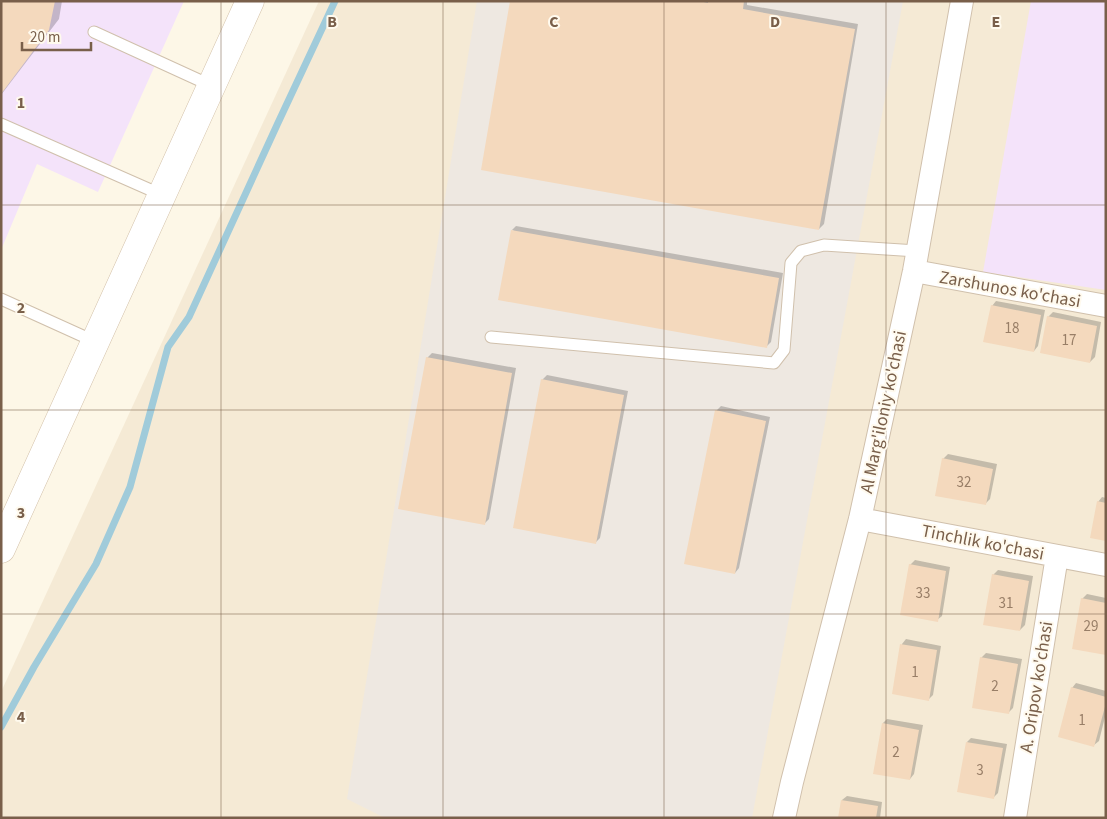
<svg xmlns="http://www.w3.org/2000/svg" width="1107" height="819" viewBox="0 0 1107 819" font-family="'Source Sans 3',sans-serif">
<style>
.residential{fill:#f5ead5}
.industrial{fill:#eee8e1}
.education{fill:#f4e3fa}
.shadow{fill:#0003}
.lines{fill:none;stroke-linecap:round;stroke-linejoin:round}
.stream{stroke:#a0cbda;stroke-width:7}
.building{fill:#f4d9bd}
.service-casing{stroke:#d0c0ac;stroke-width:13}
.minor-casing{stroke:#d0c0ac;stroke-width:24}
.secondary-casing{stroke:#d3c1a9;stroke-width:29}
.service{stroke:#fff;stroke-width:11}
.minor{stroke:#fff;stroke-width:22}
.secondary{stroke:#fff;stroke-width:28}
.grid{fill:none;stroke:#795f4a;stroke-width:1;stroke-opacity:0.55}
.labels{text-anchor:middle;stroke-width:4;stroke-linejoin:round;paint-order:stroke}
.number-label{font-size:15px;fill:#987e67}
.street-label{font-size:18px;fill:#795f4a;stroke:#fffaee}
.grid-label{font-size:16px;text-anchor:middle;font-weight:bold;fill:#795f4a;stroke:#fffaee;stroke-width:4;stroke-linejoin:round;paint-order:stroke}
</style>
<rect width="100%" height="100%" fill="#fdf7e7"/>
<!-- residential -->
<path class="residential" d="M 319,1 L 1106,1 L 1106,818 L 1,818 L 1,692 Z"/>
<!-- industrial -->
<path class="industrial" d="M 477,1 L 903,1 L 752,818 L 385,818 L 347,799 Z"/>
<!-- education -->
<path class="education" d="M 1,1 L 184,1 L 98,192 L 37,164 L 1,250 Z
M 1031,1 L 1106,1 L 1106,290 L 983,272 Z"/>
<!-- shadow -->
<path class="shadow" d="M 1,1 L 62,1 L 59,19 L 1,95 Z
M 511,1 L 747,1 L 747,5 L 858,24 L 824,224 L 819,229 Z
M 516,226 L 783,273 L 771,342 L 767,346 L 512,230 Z
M 996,301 L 1045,310 L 1038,346 L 1034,351 L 992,306 Z
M 1053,312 L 1101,322 L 1095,357 L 1090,362 L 1048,317 Z
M 432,353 L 516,368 L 489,519 L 484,524 L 427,358 Z
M 547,375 L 628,391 L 600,538 L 595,543 L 542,380 Z
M 721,406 L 770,417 L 739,568 L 735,573 L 716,411 Z
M 948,454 L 997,464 L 990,499 L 985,504 L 943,459 Z
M 1102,497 L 1106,498 L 1106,540 L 1098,502 Z
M 915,560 L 950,567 L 942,616 L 937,620 L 910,565 Z
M 998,570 L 1033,576 L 1025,625 L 1020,630 L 993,575 Z
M 1087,594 L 1106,598 L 1106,654 L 1082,599 Z
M 906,639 L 941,646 L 933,695 L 929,699 L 893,693 L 902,644 Z
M 986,653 L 1022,659 L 1013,708 L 1008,713 L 981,658 Z
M 1076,683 L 1106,691 L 1106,713 L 1099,741 L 1094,745 L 1072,688 Z
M 887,719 L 923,725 L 914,774 L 910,779 L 883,723 Z
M 971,738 L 1007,744 L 998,793 L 994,797 L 967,742 Z
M 847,796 L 882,802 L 880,818 L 840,818 L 842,800 Z"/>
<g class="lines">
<!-- stream -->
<path class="stream" d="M 1,727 L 34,667 L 96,564 L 130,487 L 168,347 L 189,317 L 277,125 L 335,1"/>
</g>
<!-- building -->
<path class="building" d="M 1,1 L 55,1 L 49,30 L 1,94 Z
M 510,1 L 699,1 L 708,3 L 708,1 L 744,1 L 743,9 L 855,29 L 819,230 L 481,170 Z
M 511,230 L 779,278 L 767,348 L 498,300 Z
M 991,305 L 1041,315 L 1034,352 L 983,342 Z
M 1047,316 L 1097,326 L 1090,363 L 1040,353 Z
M 426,357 L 512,373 L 485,525 L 398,509 Z
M 541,379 L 624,395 L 596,544 L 513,528 Z
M 715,410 L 766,421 L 735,574 L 684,564 Z
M 942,458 L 993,469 L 986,505 L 935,496 Z
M 1097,501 L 1106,503 L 1106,541 L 1090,538 Z
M 909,564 L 946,571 L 938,622 L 900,615 Z
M 992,574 L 1029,581 L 1020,631 L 983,625 Z
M 1081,598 L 1106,603 L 1106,655 L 1072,649 Z
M 900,644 L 937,650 L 929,701 L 892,694 Z
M 980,657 L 1018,664 L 1009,714 L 972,708 Z
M 1071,687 L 1106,697 L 1106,703 L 1094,747 L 1058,737 Z
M 882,723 L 919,730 L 910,780 L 873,774 Z
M 966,742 L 1003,748 L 994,799 L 957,792 Z
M 841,800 L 878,806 L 876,818 L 838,818 Z"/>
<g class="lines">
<!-- service casing -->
<g class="service-casing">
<path id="service" d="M 94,32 L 212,86
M 1,124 L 162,195
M 1,299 L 96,342
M 491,337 L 774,363 L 784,350 L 791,263 L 801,251 L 824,245 L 917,251"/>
</g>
<!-- minor casing -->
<g class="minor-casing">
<path id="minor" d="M 914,271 L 1106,306
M 860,519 L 1106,565
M 784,818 L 792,782 L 860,519 L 914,271 L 962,1
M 1015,818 L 1057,556"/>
</g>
<!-- secondary casing -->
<g class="secondary-casing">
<path id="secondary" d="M 1,549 L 250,1"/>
</g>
<!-- service -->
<use href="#service" class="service"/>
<!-- minor -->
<use href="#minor" class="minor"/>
<!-- secondary -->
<use href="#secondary" class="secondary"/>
</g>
<!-- grid -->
<path class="grid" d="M 221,1 L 221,818M 443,1 L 443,818M 664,1 L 664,818M 886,1 L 886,818M 1,205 L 1106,205M 1,410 L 1106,410M 1,614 L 1106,614"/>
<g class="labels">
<!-- number labels -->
<g class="number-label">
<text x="1012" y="333">18</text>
<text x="1069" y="345">17</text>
<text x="964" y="487">32</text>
<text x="923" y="598">33</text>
<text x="1006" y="608">31</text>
<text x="1091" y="631">29</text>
<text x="915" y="677">1</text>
<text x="995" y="691">2</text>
<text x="1082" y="725">1</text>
<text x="896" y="757">2</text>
<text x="980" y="775">3</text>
</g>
<!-- street labels -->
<g class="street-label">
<text transform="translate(1010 289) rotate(10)" y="6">Zarshunos ko'chasi</text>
<text transform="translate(883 412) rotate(-78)" y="6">Al Marg'iloniy ko'chasi</text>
<text transform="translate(983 542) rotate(11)" y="6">Tinchlik ko'chasi</text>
<text transform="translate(1036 687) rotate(-81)" y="6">A. Oripov ko'chasi</text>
</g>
</g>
<g class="grid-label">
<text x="332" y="27">B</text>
<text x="554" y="27">C</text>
<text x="775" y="27">D</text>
<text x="996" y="27">E</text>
<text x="21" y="108">1</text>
<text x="21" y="313">2</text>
<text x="21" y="518">3</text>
<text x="21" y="722">4</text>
</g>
<!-- border -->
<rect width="1107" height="819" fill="none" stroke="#795f4a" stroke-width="5"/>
<!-- scale -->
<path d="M22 42v8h69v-8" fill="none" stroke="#795f4a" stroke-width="2.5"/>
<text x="30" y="42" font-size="15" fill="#795f4a" stroke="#fffaee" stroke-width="4" paint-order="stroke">20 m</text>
</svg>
